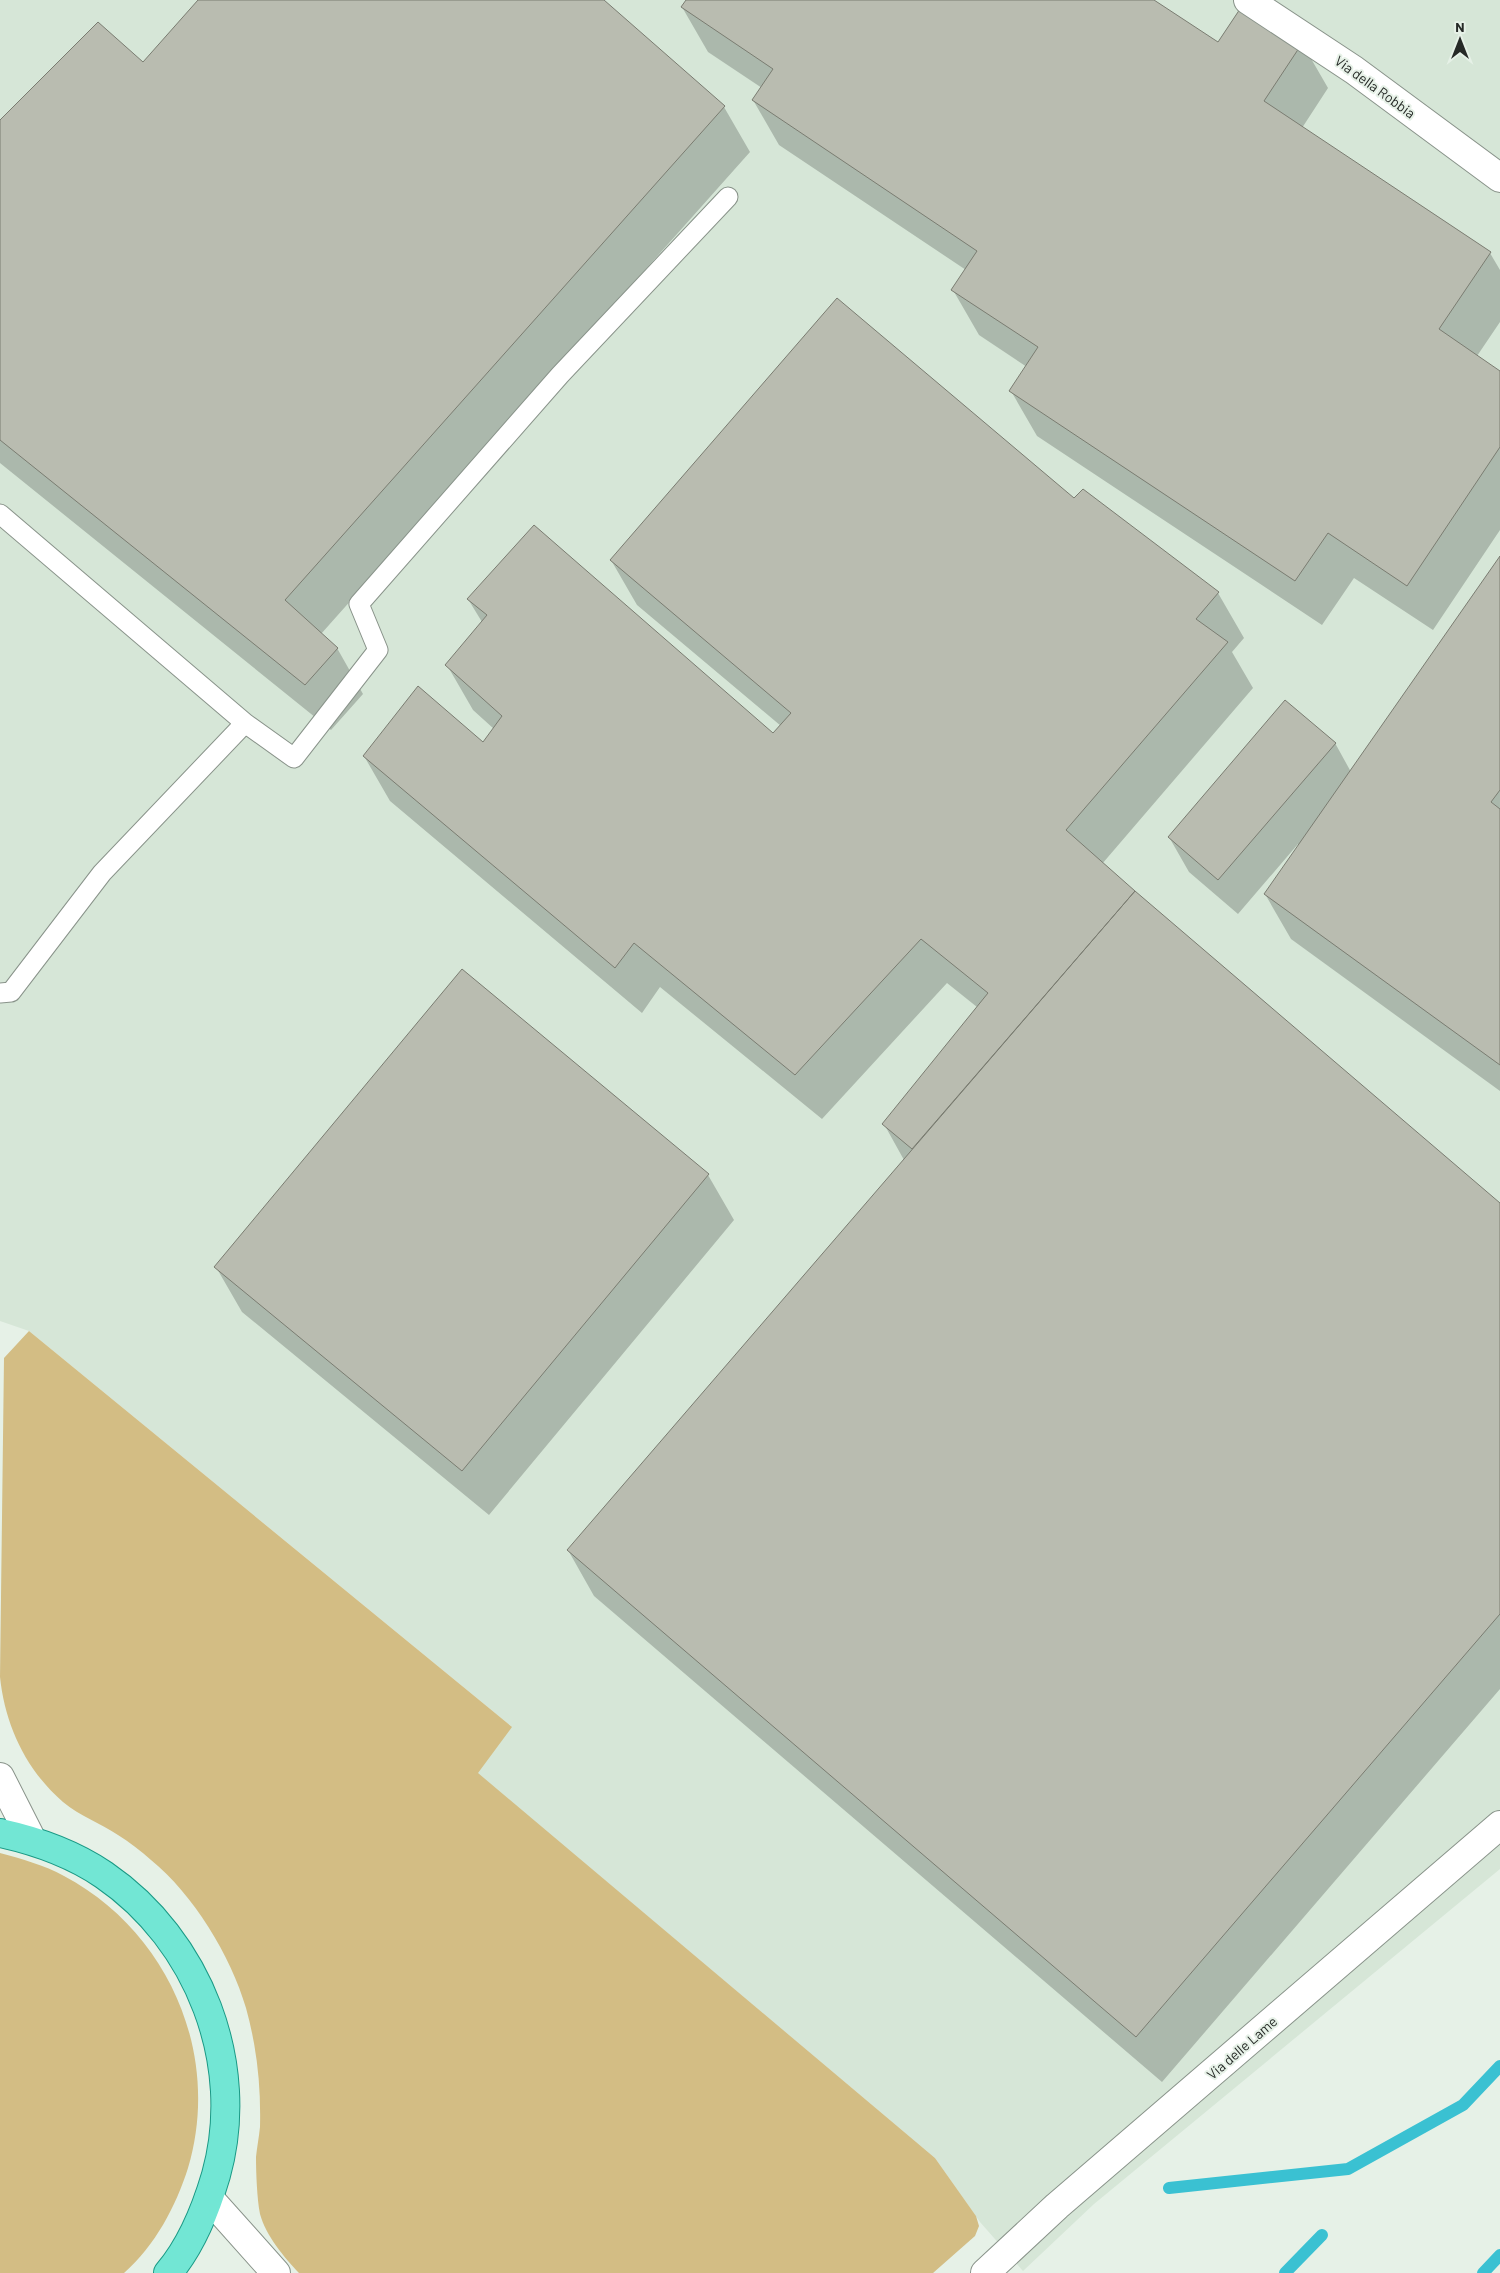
<svg xmlns="http://www.w3.org/2000/svg" width="1500" height="2273" viewBox="0 0 1500 2273" font-family="Barlow,sans-serif">
<style>
.built{fill:#d6e6d7}
.green{fill:#d3bd84}
.shadow{fill:#0003}
.lines{fill:none;stroke-linecap:round;stroke-linejoin:round}
.stream{stroke:#3ac1d2;stroke-width:12}
.building{fill:#b9bcb0;stroke:#7a7c71}
.lane-casing{stroke:#89938a;stroke-width:21}
.street-casing{stroke:#89938a;stroke-width:30}
.secondary-casing{stroke:#89938a;stroke-width:30}
.primary-casing{stroke:#1a9985;stroke-width:30}
.lane{stroke:#fff;stroke-width:19}
.street{stroke:#fff;stroke-width:28}
.secondary{stroke:#fff;stroke-width:28}
.primary{stroke:#72e6d4;stroke-width:28}
.labels{text-anchor:middle;stroke-width:4;stroke-linejoin:round;paint-order:stroke}
.street-label{font-size:14px;fill:#262a27;stroke:#e6f1e7}
</style>
<rect width="100%" height="100%" fill="#e6f1e7"/>
<!-- built -->
<path class="built" d="M 0,0 L 1500,0 L 1500,1869 L 1094,2204 L 1023,2271 L 980,2222 L 935,2158 L 477,1773 L 511,1726 L 29,1331 L 0,1321 Z"/>
<!-- green -->
<path class="green" d="M 29,1331 L 512,1727 L 478,1773 L 935,2158 L 976,2216 L 979,2226 L 975,2236 L 933,2273 L 299,2273 C 284,2257 266,2236 260,2214 C 257,2199 256,2172 256,2157 C 257,2147 259,2137 260,2127 C 261,2086 257,2048 246,2008 C 231,1956 193,1894 151,1860 C 141,1851 129,1842 118,1835 C 100,1823 80,1816 63,1802 C 26,1770 5,1725 0,1677 L 4,1358 Z
M 0,1853 C 22,1859 44,1865 64,1876 C 168,1931 222,2054 188,2168 C 176,2206 155,2246 124,2273 L 0,2273 Z"/>
<!-- shadow -->
<path class="shadow" d="M 200,0 L 603,0 L 724,107 L 750,152 L 321,634 L 337,648 L 363,694 L 331,730 L 0,463 L 0,122 L 143,63 Z
M 687,0 L 1152,0 L 1218,44 L 1302,43 L 1328,88 L 1302,128 L 1490,253 L 1500,270 L 1500,322 L 1477,356 L 1500,372 L 1500,530 L 1433,630 L 1354,578 L 1322,625 L 1037,436 L 1011,391 L 1027,367 L 979,335 L 953,290 L 966,270 L 779,145 L 753,100 L 762,88 L 708,52 L 682,7 Z
M 1074,499 L 1218,593 L 1244,638 L 1232,652 L 1253,688 L 1102,864 L 1500,1205 L 1500,1689 L 1162,2082 L 594,1596 L 568,1550 L 904,1160 L 884,1124 L 977,1007 L 947,983 L 822,1119 L 660,987 L 642,1013 L 390,801 L 364,756 L 483,744 L 494,729 L 473,710 L 447,665 L 482,622 L 468,599 L 773,735 L 781,726 L 637,605 L 611,560 Z
M 1500,559 L 1500,1091 L 1291,939 L 1265,894 L 1299,846 L 1298,844 L 1238,914 L 1189,872 L 1169,837 L 1335,743 L 1351,772 Z
M 708,1175 L 734,1220 L 489,1515 L 242,1312 L 216,1267 Z"/>
<g class="lines">
<!-- stream -->
<path class="stream" d="M 1169,2188 L 1348,2169 L 1463,2105 L 1500,2066
M 1285,2273 L 1322,2235
M 1483,2273 L 1500,2255"/>
</g>
<!-- building -->
<path class="building" d="M 198,0 L 604,0 L 725,106 L 285,600 L 338,648 L 305,685 L 0,440 L 0,120 L 98,22 L 143,62 Z
M 686,0 L 1154,0 L 1218,42 L 1244,3 L 1303,42 L 1264,101 L 1491,252 L 1439,329 L 1500,371 L 1500,447 L 1407,586 L 1328,533 L 1295,581 L 1009,391 L 1038,347 L 951,290 L 977,251 L 752,100 L 773,69 L 681,7 Z
M 837,298 L 1074,498 L 1083,489 L 1219,592 L 1196,619 L 1228,642 L 1066,830 L 1135,891 L 912,1149 L 882,1124 L 988,993 L 921,939 L 795,1075 L 634,943 L 615,968 L 363,756 L 418,686 L 483,742 L 502,716 L 445,665 L 487,615 L 467,599 L 534,525 L 773,733 L 791,713 L 610,560 Z
M 1500,556 L 1500,790 L 1491,802 L 1500,809 L 1500,1065 L 1264,894 Z
M 1285,700 L 1336,743 L 1218,880 L 1168,837 Z
M 1135,891 L 1500,1203 L 1500,1614 L 1136,2037 L 567,1550 Z
M 462,969 L 709,1174 L 462,1471 L 214,1267 Z"/>
<g class="lines">
<!-- lane casing -->
<g class="lane-casing">
<path id="lane" d="M 0,514 L 245,723
M 0,993 L 11,992 L 102,873 L 245,723 L 294,758 L 378,650 L 359,604 L 560,375 L 728,197"/>
</g>
<!-- street casing -->
<g class="street-casing">
<path id="street" d="M 1248,0 L 1354,70 L 1500,178"/>
</g>
<!-- secondary casing -->
<g class="secondary-casing">
<path id="secondary" d="M 0,1777 L 32,1840
M 209,2198 L 276,2273
M 985,2273 L 1057,2206 L 1500,1825"/>
</g>
<!-- primary casing -->
<g class="primary-casing">
<path id="primary" d="M 0,1833 C 37,1841 73,1854 104,1875 C 199,1940 247,2064 216,2175 C 206,2209 192,2245 168,2273"/>
</g>
<!-- lane -->
<use href="#lane" class="lane"/>
<!-- street -->
<use href="#street" class="street"/>
<!-- secondary -->
<use href="#secondary" class="secondary"/>
<!-- primary -->
<use href="#primary" class="primary"/>
</g>
<g class="labels">
<!-- street labels -->
<g class="street-label">
<text transform="translate(1375 87) rotate(36)" y="5">Via della Robbia</text>
<text transform="translate(1242 2048) rotate(-41)" y="5">Via delle Lame</text>
</g>
</g>
<!-- north arrow -->
<g transform="translate(1460 40)" stroke="#e6f1e7" stroke-width="4" paint-order="stroke">
<path d="M0-4L9 19L0 12L-9 19Z" fill="#262a27"/>
<text y="-8" font-size="14" font-weight="bold" text-anchor="middle" fill="#262a27">N</text>
</g>
</svg>
